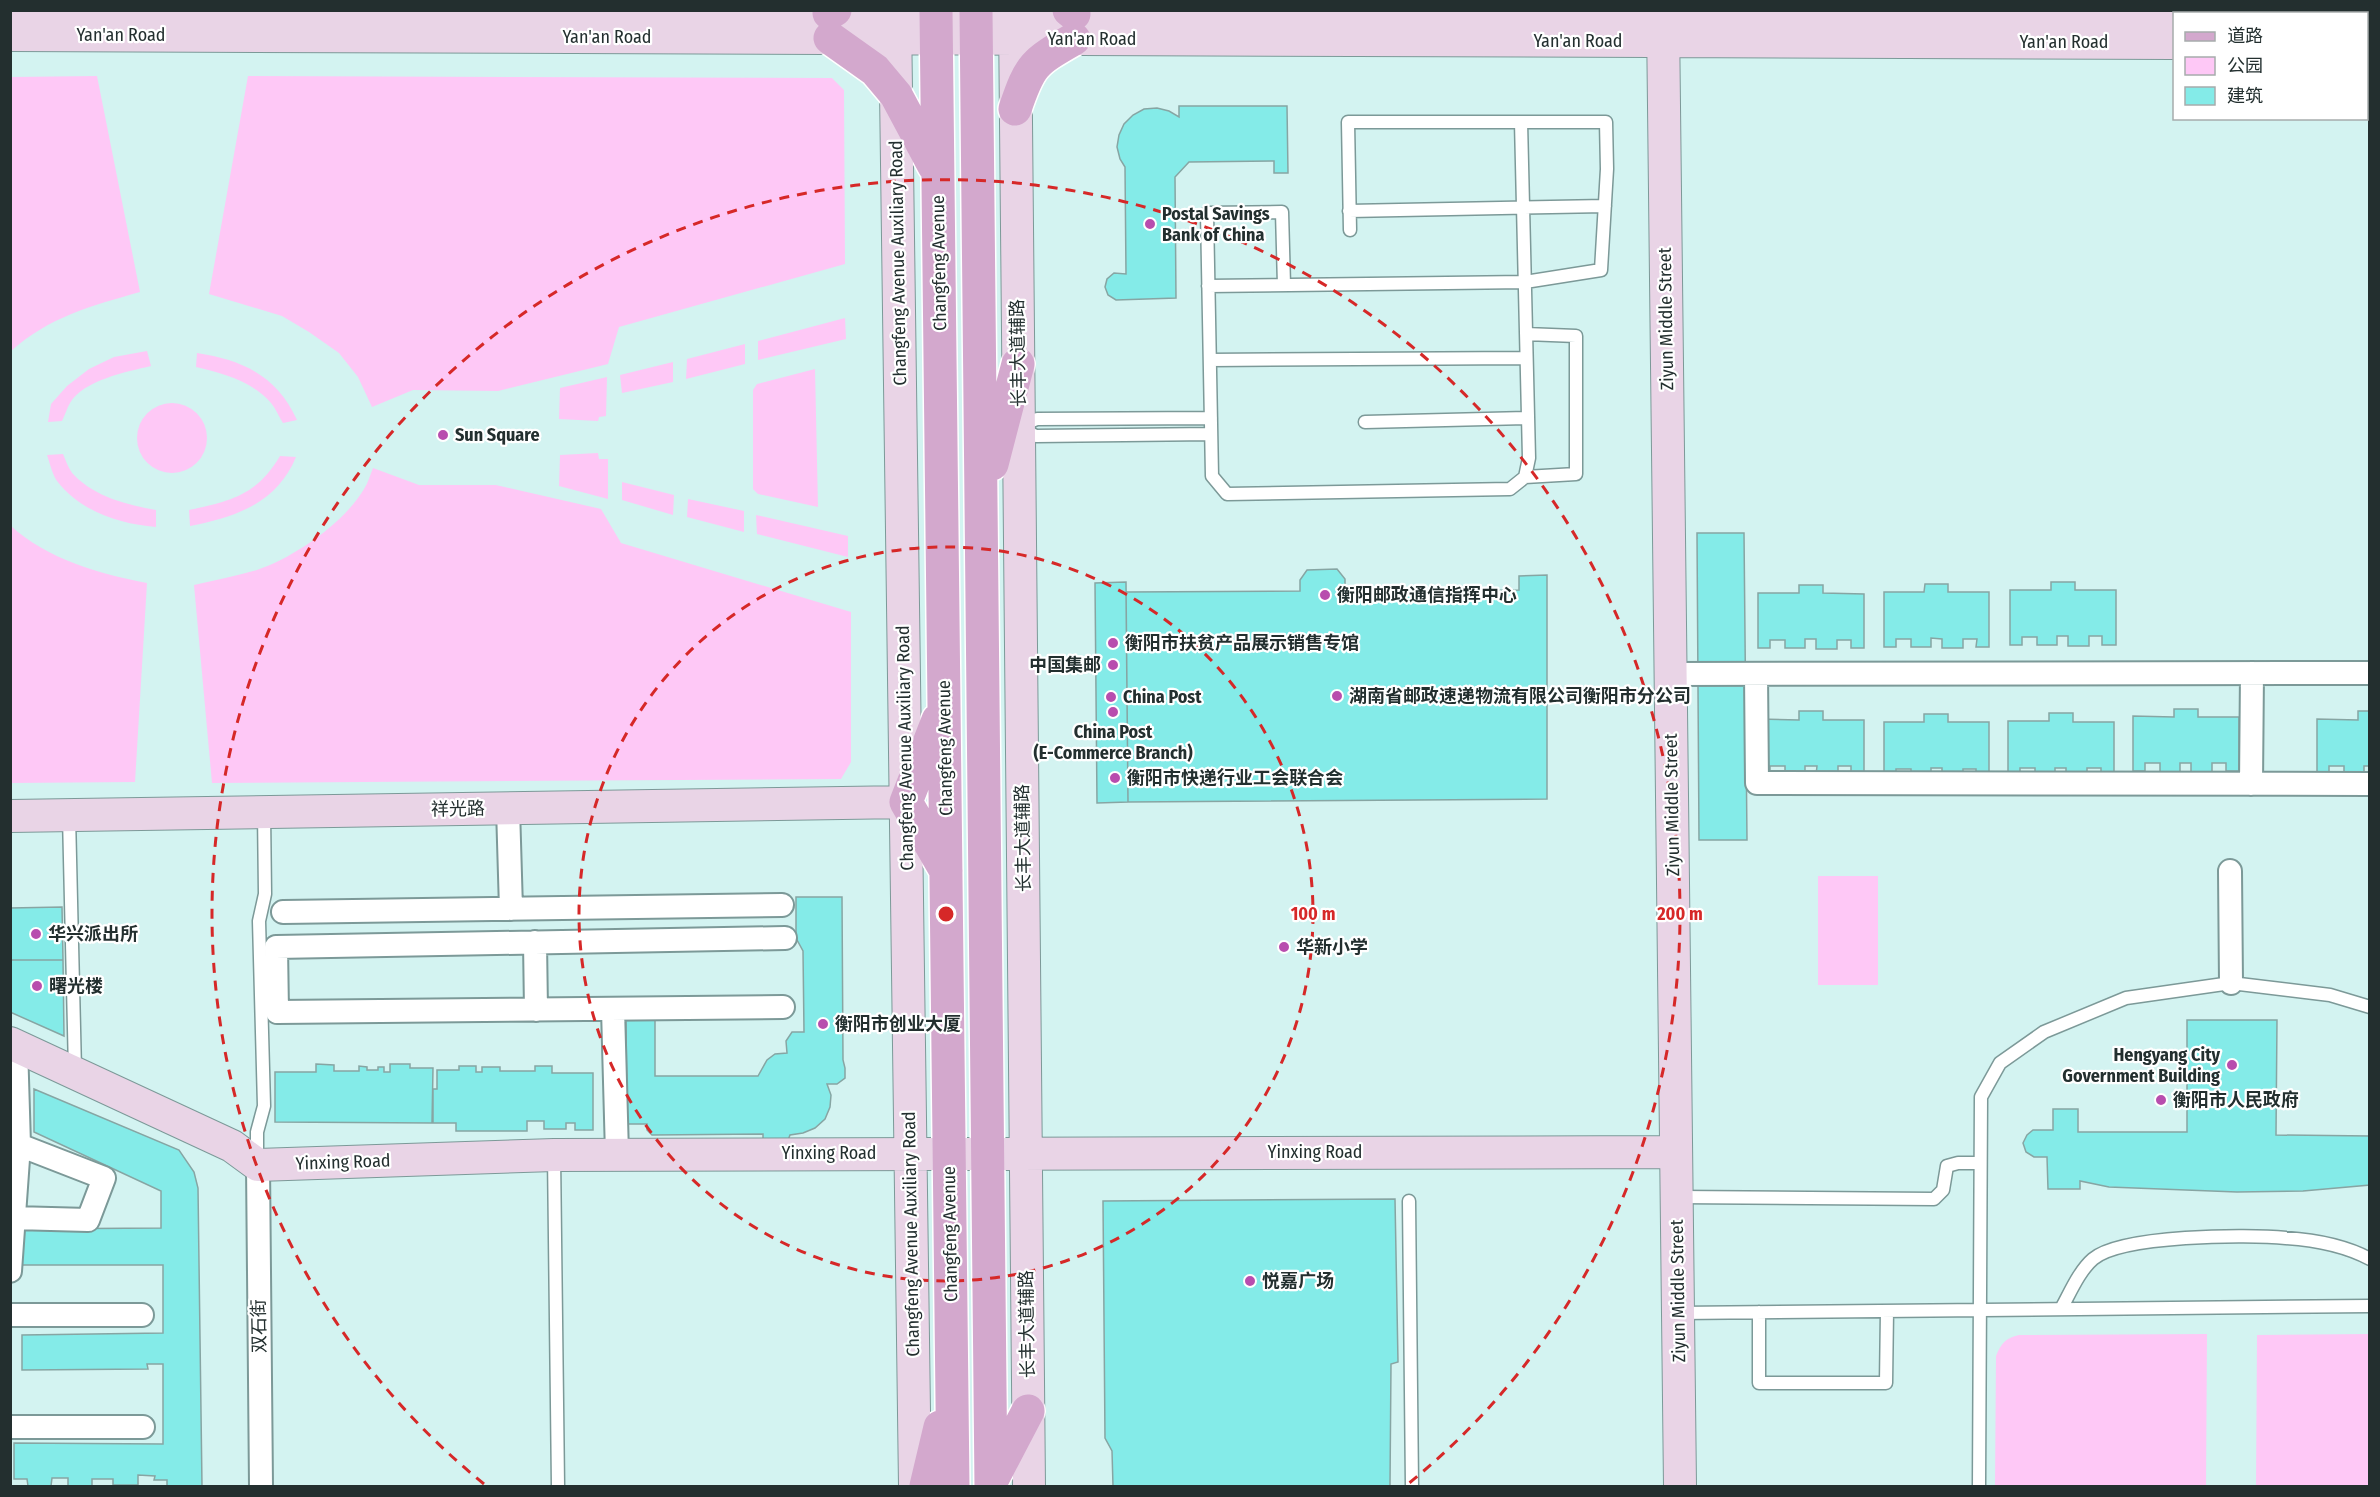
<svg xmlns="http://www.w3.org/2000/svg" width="2380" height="1497" viewBox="0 0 2380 1497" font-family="'Fira Sans Condensed','Noto Sans SC',sans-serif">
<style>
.green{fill:#fec8f6}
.building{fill:#84ebe8;stroke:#87a5a3;stroke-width:1.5}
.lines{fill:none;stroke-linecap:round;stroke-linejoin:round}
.lane-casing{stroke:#7c9998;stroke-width:15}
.street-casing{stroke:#7c9998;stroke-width:26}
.secondary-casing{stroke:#7c9998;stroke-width:34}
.primary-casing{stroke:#fff;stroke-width:36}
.lane{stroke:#fff;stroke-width:12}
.street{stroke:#fff;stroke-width:22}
.secondary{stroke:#e9d4e6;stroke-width:32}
.primary{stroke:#d3a8cd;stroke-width:33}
.ring{fill:none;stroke:#d62828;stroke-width:3;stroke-dasharray:10 8}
.poi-dot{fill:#b84dae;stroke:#fff;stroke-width:2}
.labels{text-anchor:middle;stroke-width:4.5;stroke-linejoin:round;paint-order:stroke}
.street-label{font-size:18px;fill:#232f2f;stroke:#fff}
.poi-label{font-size:18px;font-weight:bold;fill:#232f2f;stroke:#fff;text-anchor:start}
.centre{fill:#d62828;stroke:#fff;stroke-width:3}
.ring-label{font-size:18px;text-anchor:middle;font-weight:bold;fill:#d62828;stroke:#fff;stroke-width:4.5;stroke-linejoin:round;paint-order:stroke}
</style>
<rect width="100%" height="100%" fill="#d3f3f1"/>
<!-- green -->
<path class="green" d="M 97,76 L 140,292 C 91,306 49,317 11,351 L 11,77 Z
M 248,76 L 832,78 L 844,90 L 845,264 L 619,327 L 608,364 L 498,391 L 413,390 L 372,407 L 358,377 L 339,353 L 309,332 L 282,316 L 209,294 Z
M 845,318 L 846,339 L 758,360 L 758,341 Z
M 745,344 L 745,364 L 686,379 L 687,359 Z
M 147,351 L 151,366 C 126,372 84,380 70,403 C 67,408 65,415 62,421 L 48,422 L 51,404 L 67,386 L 89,369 L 114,357 Z
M 197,353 C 243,360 277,376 297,420 L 283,423 C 279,417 276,409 271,403 C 252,381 222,373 196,367 Z
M 673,362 L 673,382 L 622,393 L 620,375 Z
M 815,369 L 818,507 L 758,494 L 753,489 L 753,390 L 757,384 Z
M 607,377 L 606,416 L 599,417 L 598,421 L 559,419 L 560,388 Z
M137 438a35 35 0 1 1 70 0a35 35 0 1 1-70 0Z
M 598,453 L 599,459 L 608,459 L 608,499 L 559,486 L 560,455 Z
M 63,454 C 66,461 69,470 74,475 C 95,497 128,505 156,510 L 156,527 C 119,524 80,511 57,481 C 52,474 50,463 47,455 Z
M 280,456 L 296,457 C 277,503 236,517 190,526 L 189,510 C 231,501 257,495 280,456 Z
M 373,468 L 419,485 L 496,485 L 601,509 L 621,543 L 851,612 L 851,762 L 841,779 L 212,783 L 194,585 C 215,580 237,576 257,570 C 295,557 344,523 364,489 C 368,483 370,475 373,468 Z
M 622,482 L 674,495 L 673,515 L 622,500 Z
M 688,499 L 744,511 L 744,532 L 687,517 Z
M 756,515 L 848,536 L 848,557 L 757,534 Z
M 11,526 C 47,559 100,574 147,583 L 135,782 L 11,783 Z
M 1818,876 L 1878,876 L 1878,985 L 1818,985 Z
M 2207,1334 L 2206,1486 L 1995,1486 L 1996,1356 C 2001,1343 2006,1338 2019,1335 Z
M 2369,1334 L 2369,1486 L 2256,1486 L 2257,1335 Z"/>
<!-- building -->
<path class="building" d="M 1179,106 L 1287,106 L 1288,173 L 1274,173 L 1274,161 L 1189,162 L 1175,177 L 1176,298 L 1116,300 L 1108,295 L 1105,287 L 1107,279 L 1114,273 L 1126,274 L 1125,167 L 1120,159 L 1117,147 L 1119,135 L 1124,124 L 1133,115 L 1144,109 L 1157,108 L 1169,111 L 1179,117 Z
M 1697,533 L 1744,533 L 1747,840 L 1699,840 Z
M 1337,569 L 1345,579 L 1345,591 L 1519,590 L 1519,576 L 1547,575 L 1547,799 L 1128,802 L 1126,592 L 1300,591 L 1300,580 L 1307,570 Z
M 1126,582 L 1128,802 L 1097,803 L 1095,583 Z
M 2051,582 L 2075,582 L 2075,590 L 2116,590 L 2116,645 L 2102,645 L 2102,636 L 2089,636 L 2089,646 L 2068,646 L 2068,636 L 2057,636 L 2057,645 L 2037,645 L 2037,637 L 2022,637 L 2022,645 L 2010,645 L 2010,590 L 2051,590 Z
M 1925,584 L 1948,584 L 1948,592 L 1989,592 L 1989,647 L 1976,647 L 1977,639 L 1963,639 L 1963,648 L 1942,648 L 1942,639 L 1931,638 L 1931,647 L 1911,647 L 1911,639 L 1896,639 L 1896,647 L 1884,647 L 1884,592 L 1924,592 Z
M 1799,585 L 1823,585 L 1823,593 L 1864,594 L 1864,648 L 1851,648 L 1851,640 L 1837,640 L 1837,649 L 1816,649 L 1816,639 L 1805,639 L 1805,648 L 1785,648 L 1785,640 L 1770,640 L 1770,648 L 1758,648 L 1758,593 L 1799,593 Z
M 2174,709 L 2198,709 L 2198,717 L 2239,717 L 2239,771 L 2226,771 L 2226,763 L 2212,763 L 2212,772 L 2191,772 L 2191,763 L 2180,763 L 2180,772 L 2160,772 L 2160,763 L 2145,763 L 2145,771 L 2133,771 L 2133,716 L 2174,717 Z
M 1799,711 L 1823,711 L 1823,720 L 1864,720 L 1864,774 L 1851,774 L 1851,766 L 1838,766 L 1838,775 L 1816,775 L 1817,766 L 1805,766 L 1805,775 L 1785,775 L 1785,766 L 1770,766 L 1770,775 L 1758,774 L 1758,719 L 1799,720 Z
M 2358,711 L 2370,711 L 2370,766 L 2364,766 L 2364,775 L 2344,775 L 2344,766 L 2329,766 L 2329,775 L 2317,774 L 2317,719 L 2358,720 Z
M 2049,713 L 2073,713 L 2073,722 L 2114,722 L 2114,776 L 2101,776 L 2101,768 L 2087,768 L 2087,777 L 2066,777 L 2066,768 L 2055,768 L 2055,777 L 2035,777 L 2035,768 L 2020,768 L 2020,776 L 2008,776 L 2008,721 L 2049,721 Z
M 1924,714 L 1948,714 L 1948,722 L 1989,722 L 1989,777 L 1976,777 L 1976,769 L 1963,769 L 1963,778 L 1942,778 L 1942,768 L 1931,768 L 1931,777 L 1911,777 L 1911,769 L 1896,769 L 1896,777 L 1884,777 L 1884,722 L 1924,722 Z
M 796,897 L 842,897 L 843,1060 L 845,1068 L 845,1078 L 837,1084 L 827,1084 L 831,1095 L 830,1107 L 825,1119 L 815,1128 L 803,1133 L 790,1135 L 787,1143 L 763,1142 L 763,1134 L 652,1135 L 647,1130 L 647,1124 L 627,1124 L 626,1016 L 655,1015 L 655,1076 L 758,1076 L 767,1060 L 775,1054 L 787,1053 L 786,1041 L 792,1032 L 804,1032 L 803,951 L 796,938 Z
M 62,907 L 63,960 L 10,960 L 10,908 Z
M 10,960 L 63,960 L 64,1036 L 10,1012 Z
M 2187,1020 L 2277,1020 L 2276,1135 L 2370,1136 L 2370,1185 L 2303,1191 L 2237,1192 L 2109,1187 L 2080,1181 L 2080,1189 L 2048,1189 L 2047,1157 L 2034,1157 L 2026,1152 L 2023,1143 L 2027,1135 L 2033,1130 L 2053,1130 L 2053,1109 L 2078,1109 L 2078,1132 L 2187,1132 Z
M 316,1064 L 334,1065 L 334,1071 L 359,1071 L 359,1066 L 367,1067 L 367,1070 L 378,1070 L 378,1067 L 384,1067 L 384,1072 L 390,1072 L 390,1064 L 410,1064 L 410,1068 L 433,1068 L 432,1123 L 275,1122 L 275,1072 L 316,1072 Z
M 459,1066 L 476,1066 L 476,1072 L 482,1072 L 482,1067 L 500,1067 L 500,1071 L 535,1071 L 535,1066 L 552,1066 L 552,1073 L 593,1073 L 593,1130 L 575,1130 L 575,1123 L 566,1123 L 566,1129 L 544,1129 L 544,1121 L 527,1121 L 527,1131 L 456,1131 L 456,1123 L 433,1123 L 433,1089 L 437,1089 L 437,1070 L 459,1070 Z
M 34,1089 L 179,1150 L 194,1172 L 198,1188 L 202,1486 L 167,1486 L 167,1480 L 154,1480 L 155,1476 L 138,1475 L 138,1485 L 113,1485 L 113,1479 L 92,1479 L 92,1486 L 68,1486 L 68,1478 L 52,1478 L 51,1486 L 28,1486 L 27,1479 L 14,1479 L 14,1443 L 163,1444 L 163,1364 L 147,1364 L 148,1369 L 22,1370 L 22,1335 L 163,1333 L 163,1265 L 20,1265 L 20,1229 L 161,1228 L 161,1191 L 34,1132 Z
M 1395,1199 L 1398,1362 L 1391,1364 L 1390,1486 L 1113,1486 L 1112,1451 L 1105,1438 L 1103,1201 Z"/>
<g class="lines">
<!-- lane casing -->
<g class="lane-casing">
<path id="lane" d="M 2274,10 L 2274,14
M 2287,14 L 2287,10
M 1349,211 L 1605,206
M 1284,285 L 1282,212 L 1207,213 L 1212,476 L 1227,494 L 1510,489 L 1525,477 L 1529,458 L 1521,122
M 1208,286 L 1525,282 L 1601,270 L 1607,169 L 1606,122 L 1348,122 L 1350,230
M 1210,360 L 1526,358
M 1365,422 L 1528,418
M 1022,425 L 1037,419 L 1211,418
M 1022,429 L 1036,436 L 1211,434
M 1525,477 L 1576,474 L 1576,336 L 1526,334
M 69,816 L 75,1071
M 554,1155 L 558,1486
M 257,1160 L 257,1132 L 264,1106 L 259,921 L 265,894 L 264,813
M 1678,1197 L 1934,1199 L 1943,1190 L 1947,1166 L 1958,1163 L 1980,1163
M 1409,1201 L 1412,1486
M 2061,1309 C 2070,1293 2079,1271 2093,1259 C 2121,1235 2247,1234 2286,1238 C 2315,1240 2344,1245 2370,1259
M 1759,1312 L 1759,1383 L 1886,1383 L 1887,1311
M 1679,1313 L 2370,1306
M 1979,1486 L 1981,1097 L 2000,1063 L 2044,1032 L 2126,998 L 2231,983 L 2330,995 L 2370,1007"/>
</g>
<!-- street casing -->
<g class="street-casing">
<path id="street" d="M 1671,674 L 2370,673
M 1756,674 L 1757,783 L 2370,784
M 2251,784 L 2252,673
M 508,808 L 511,909
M 2230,871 L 2231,983
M 283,912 L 782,905
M 535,942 L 536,1010
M 783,1007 L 277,1012 L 276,947 L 785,938
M 613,1009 L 617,1154
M 258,1165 L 261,1486
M 14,1218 L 88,1220 L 104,1178 L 19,1145
M 10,1271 L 19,1145 L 16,1045
M 10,1315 L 142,1315
M 10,1427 L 143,1427"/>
</g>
<!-- secondary casing -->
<g class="secondary-casing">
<path id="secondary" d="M 20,10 L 2174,18
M 895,17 L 915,1486
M 1015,17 L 1029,1486
M 2366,19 L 2370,19
M 1663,20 L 1680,1486
M 10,35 L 2174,43
M 2366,43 L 2370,43
M 10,816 L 906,802
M 10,1043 L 232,1146 L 258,1165 L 554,1155 L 1676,1152"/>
</g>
<!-- primary casing -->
<g class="primary-casing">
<path id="primary" d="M 936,10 L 953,1486
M 976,10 L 991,1486
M 1069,10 L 1074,14
M 829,13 L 835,10
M 830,38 L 875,70 L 896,95 L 934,166
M 1015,109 C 1030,64 1034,62 1074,39
M 992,464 L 1018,364
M 938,720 L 906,802 L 946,871
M 992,1480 L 1028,1411
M 926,1486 L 940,1427"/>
</g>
<!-- lane -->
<use href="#lane" class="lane"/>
<!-- street -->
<use href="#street" class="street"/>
<!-- secondary -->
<use href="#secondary" class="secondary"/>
<!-- primary -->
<use href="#primary" class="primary"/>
</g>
<!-- distance rings -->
<g class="ring">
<circle cx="946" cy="914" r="367"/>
<path d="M484 1484A734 734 0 1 1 1408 1484"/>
</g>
<!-- markers -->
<g class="poi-dot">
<circle cx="1150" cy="224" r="6"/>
<circle cx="443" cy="435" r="6"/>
<circle cx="1325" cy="595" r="6"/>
<circle cx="1113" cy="643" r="6"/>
<circle cx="1113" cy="665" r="6"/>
<circle cx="1337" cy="696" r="6"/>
<circle cx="1111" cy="697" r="6"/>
<circle cx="1113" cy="712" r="6"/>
<circle cx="1115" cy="778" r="6"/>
<circle cx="36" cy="934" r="6"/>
<circle cx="1284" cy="947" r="6"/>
<circle cx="37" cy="986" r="6"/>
<circle cx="823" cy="1024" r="6"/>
<circle cx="2232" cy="1065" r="6"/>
<circle cx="2161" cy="1100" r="6"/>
<circle cx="1250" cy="1281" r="6"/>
</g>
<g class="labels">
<!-- street labels -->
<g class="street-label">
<text x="121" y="41">Yan'an Road</text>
<text x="607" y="43">Yan'an Road</text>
<text x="1092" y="45">Yan'an Road</text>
<text x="1578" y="47">Yan'an Road</text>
<text x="2064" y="48">Yan'an Road</text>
<text transform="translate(898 263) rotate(-91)" y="6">Changfeng Avenue Auxiliary Road</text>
<text transform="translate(939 263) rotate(-91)" y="6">Changfeng Avenue</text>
<text transform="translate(1666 319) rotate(-91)" y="6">Ziyun Middle Street</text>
<text transform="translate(1018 353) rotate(-91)" y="6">长丰大道辅路</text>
<text transform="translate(905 748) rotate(-91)" y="6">Changfeng Avenue Auxiliary Road</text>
<text transform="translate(945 748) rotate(-91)" y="6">Changfeng Avenue</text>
<text transform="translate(1672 805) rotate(-91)" y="6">Ziyun Middle Street</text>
<text transform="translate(458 809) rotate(-1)" y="6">祥光路</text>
<text transform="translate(1023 838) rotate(-91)" y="6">长丰大道辅路</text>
<text x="1315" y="1158">Yinxing Road</text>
<text x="829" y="1159">Yinxing Road</text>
<text transform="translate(343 1162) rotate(-2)" y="6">Yinxing Road</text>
<text transform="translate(911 1234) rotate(-91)" y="6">Changfeng Avenue Auxiliary Road</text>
<text transform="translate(950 1234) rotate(-91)" y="6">Changfeng Avenue</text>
<text transform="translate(1678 1291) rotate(-91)" y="6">Ziyun Middle Street</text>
<text transform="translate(1027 1324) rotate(-91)" y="6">长丰大道辅路</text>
<text transform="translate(259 1326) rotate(-91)" y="6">双石街</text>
</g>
<!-- poi labels -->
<g class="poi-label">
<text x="1162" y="220">Postal Savings<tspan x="1162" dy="21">Bank of China</tspan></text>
<text x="455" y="441">Sun Square</text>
<text x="1337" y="601">衡阳邮政通信指挥中心</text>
<text x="1125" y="649">衡阳市扶贫产品展示销售专馆</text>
<text x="1101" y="671" text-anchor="end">中国集邮</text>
<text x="1349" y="702">湖南省邮政速递物流有限公司衡阳市分公司</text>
<text x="1123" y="703">China Post</text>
<text x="1113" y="738" text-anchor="middle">China Post<tspan x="1113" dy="21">(E-Commerce Branch)</tspan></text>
<text x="1127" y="784">衡阳市快递行业工会联合会</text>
<text x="48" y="940">华兴派出所</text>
<text x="1296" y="953">华新小学</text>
<text x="49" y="992">曙光楼</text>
<text x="835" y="1030">衡阳市创业大厦</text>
<text x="2220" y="1061" text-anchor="end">Hengyang City<tspan x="2220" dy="21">Government Building</tspan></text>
<text x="2173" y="1106">衡阳市人民政府</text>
<text x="1262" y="1287">悦嘉广场</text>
</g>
</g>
<circle cx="946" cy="914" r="9" class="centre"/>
<g class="ring-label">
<text x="1313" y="920">100 m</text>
<text x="1680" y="920">200 m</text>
</g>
<!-- border -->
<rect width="2380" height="1497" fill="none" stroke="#232f2f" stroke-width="24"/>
<!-- legend -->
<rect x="2173" y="12" width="195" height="108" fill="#ffffff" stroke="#a7acac" stroke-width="1.5"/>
<rect x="2185" y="32" width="30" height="9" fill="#d3a8cd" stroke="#a7acac" stroke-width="1.5"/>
<text x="2227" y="42" font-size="18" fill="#232f2f">道路</text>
<rect x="2185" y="57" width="30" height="18" fill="#fec8f6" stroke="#a7acac" stroke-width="1.5"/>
<text x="2227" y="72" font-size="18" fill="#232f2f">公园</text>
<rect x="2185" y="87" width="30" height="18" fill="#84ebe8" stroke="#a7acac" stroke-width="1.5"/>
<text x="2227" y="102" font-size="18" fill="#232f2f">建筑</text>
</svg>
